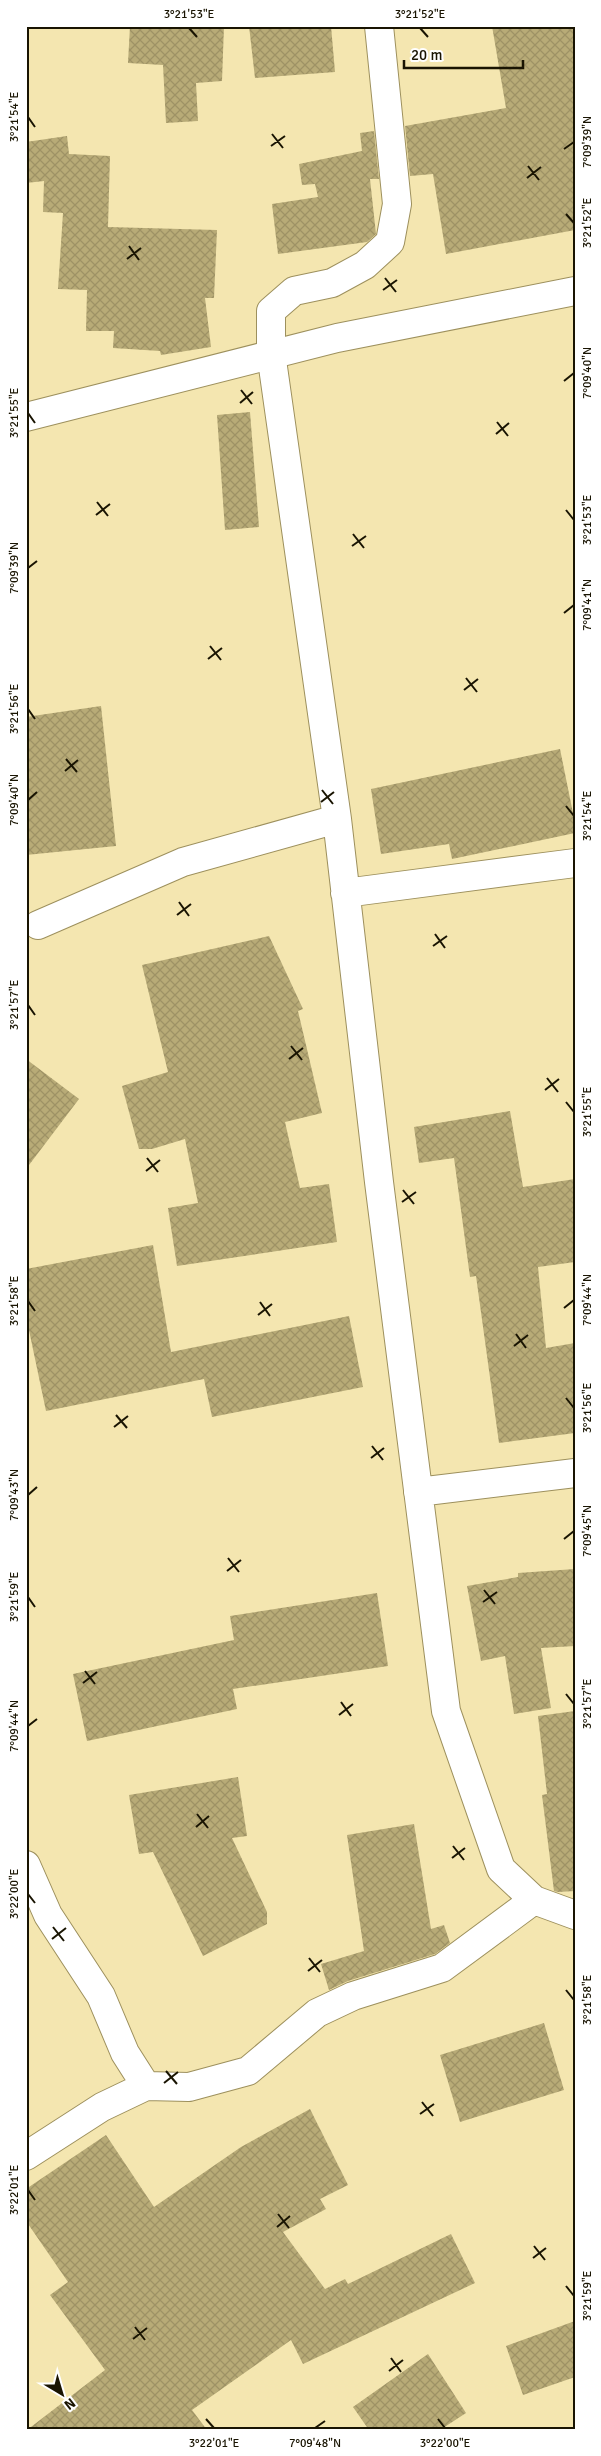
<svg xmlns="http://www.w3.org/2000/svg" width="601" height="2456" viewBox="0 0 601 2456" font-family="Signika,sans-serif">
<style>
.building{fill:url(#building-cross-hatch)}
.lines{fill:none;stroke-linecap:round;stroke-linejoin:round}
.street-casing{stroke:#9d905d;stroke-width:30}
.secondary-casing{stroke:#9d905d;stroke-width:30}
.street{stroke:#fff;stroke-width:28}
.secondary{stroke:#fff;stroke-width:28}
.ticks{fill:none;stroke:#191402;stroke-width:2}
.neatline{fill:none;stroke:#191402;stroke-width:2}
.ticks-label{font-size:12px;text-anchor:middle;fill:#191402}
</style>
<defs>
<pattern id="building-cross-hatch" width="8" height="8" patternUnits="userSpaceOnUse" patternTransform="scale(1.25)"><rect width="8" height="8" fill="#b8ab77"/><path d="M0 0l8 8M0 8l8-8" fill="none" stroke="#9e9265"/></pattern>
</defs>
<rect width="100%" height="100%" fill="#f4e6b0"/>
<!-- building -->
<path class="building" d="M 130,26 L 224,26 L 222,81 L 196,83 L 198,121 L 166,123 L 163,65 L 128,63 Z
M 249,26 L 331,26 L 335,72 L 255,78 Z
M 492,26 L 575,26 L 575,230 L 446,254 L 433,174 L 410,176 L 405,126 L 506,108 Z
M 374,131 L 379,179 L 370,179 L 376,234 L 367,242 L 278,254 L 272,204 L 318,197 L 315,184 L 302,185 L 299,164 L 362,151 L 360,133 Z
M 67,136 L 69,154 L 110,156 L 108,227 L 217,230 L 214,298 L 205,298 L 211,347 L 161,355 L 160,351 L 113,348 L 114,331 L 86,331 L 87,290 L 58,289 L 63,213 L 43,212 L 44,181 L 26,183 L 26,142 Z
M 250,412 L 259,527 L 225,530 L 217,415 Z
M 101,706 L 116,846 L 26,855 L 26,717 Z
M 560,749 L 575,823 L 575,833 L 452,859 L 449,844 L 381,854 L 371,789 Z
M 269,936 L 303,1009 L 298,1011 L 322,1113 L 285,1122 L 300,1188 L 329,1184 L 337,1242 L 177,1266 L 168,1208 L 198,1203 L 185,1139 L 152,1149 L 139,1149 L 122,1086 L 168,1072 L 142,965 Z
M 26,1059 L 79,1099 L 26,1169 Z
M 510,1111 L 523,1187 L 575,1179 L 575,1262 L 538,1267 L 546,1348 L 575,1343 L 575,1433 L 499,1443 L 476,1276 L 470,1277 L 454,1158 L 419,1163 L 414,1127 Z
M 153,1245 L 171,1352 L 349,1316 L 363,1387 L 212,1417 L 204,1379 L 46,1411 L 26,1316 L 26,1269 Z
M 575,1569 L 575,1646 L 541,1648 L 551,1708 L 514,1714 L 505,1656 L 481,1661 L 467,1586 L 518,1577 L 518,1573 Z
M 377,1593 L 388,1666 L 233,1689 L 237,1709 L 87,1741 L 73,1674 L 234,1640 L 230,1616 Z
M 575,1711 L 575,1891 L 558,1892 L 554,1891 L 542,1795 L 547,1794 L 538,1716 Z
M 238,1777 L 247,1836 L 232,1838 L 267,1912 L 267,1924 L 203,1956 L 153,1852 L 139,1854 L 129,1795 Z
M 414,1824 L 431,1929 L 444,1925 L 450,1943 L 435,1954 L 348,1981 L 329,1990 L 321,1964 L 364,1951 L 347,1835 Z
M 544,2023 L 564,2090 L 460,2122 L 440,2055 Z
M 310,2109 L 348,2185 L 320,2199 L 326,2209 L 283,2232 L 325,2289 L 345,2279 L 348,2284 L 451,2234 L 475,2283 L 303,2364 L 291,2340 L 192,2410 L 207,2430 L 27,2430 L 105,2370 L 50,2295 L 68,2282 L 26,2221 L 26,2189 L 106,2135 L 154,2207 L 241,2147 Z
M 575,2321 L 575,2377 L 523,2395 L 506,2346 Z
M 428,2354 L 466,2413 L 440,2430 L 369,2430 L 353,2407 Z"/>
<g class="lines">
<!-- street casing -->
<g class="street-casing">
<path id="street" d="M 379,26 L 397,204 L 390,242 L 365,265 L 332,283 L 294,291 L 271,311 L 271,353 L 337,819 L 379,1182 L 446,1711 L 501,1869 L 534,1900 L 575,1915
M 345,893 L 575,863
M 38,925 L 183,862 L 337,819
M 418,1492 L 575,1473
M 26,1865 L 48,1915 L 101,1996 L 125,2053 L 146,2086
M 26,2156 L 102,2107 L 146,2086 L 189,2087 L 248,2071 L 317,2013 L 353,1996 L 442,1968 L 534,1900"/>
</g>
<!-- secondary casing -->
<g class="secondary-casing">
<path id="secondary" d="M 26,417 L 337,338 L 575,291"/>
</g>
<!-- street -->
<use href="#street" class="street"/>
<!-- secondary -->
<use href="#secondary" class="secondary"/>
</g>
<!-- ticks -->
<path class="ticks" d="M 189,28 L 197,37M 420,28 L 428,37M 28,117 L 35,127M 272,134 L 283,148M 271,146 L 285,136M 564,149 L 574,142M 528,166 L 539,180M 527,178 L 541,167M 566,214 L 574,223M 129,246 L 139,260M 127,259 L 141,248M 385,278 L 396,292M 383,290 L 397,280M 564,381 L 574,373M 241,390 L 252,404M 240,403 L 253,392M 28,413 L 35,423M 497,422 L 508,436M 496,434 L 509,423M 97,502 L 108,516M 566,510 L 574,520M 96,515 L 110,504M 353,534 L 364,548M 352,546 L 366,536M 28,568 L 37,561M 564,613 L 574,605M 210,646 L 221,660M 208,659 L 222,648M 466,678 L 477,692M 464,690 L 478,679M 28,709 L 35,719M 66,759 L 77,772M 65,771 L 78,760M 322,790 L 333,804M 28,800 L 37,792M 321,802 L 334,792M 566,806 L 574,816M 179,902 L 189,916M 177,915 L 191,904M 435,934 L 445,948M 433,946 L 447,936M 28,1005 L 35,1015M 291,1046 L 302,1060M 289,1059 L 303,1048M 547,1078 L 558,1092M 545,1090 L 559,1079M 566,1102 L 574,1112M 147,1158 L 158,1172M 146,1171 L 160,1160M 403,1190 L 414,1204M 402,1202 L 416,1192M 28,1301 L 35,1311M 260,1302 L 270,1316M 564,1308 L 574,1300M 258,1315 L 272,1304M 516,1334 L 526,1348M 514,1346 L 528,1335M 566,1398 L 574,1408M 116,1415 L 127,1428M 114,1427 L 128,1416M 372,1446 L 383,1460M 371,1458 L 384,1448M 28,1495 L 37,1487M 564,1539 L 574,1531M 228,1558 L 239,1572M 227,1571 L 241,1560M 484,1590 L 495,1604M 28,1597 L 35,1607M 483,1602 L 497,1592M 85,1671 L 95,1684M 83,1683 L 97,1672M 566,1694 L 574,1704M 341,1702 L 351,1716M 339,1715 L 353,1704M 28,1726 L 37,1719M 197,1814 L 208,1828M 196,1827 L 209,1816M 453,1846 L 464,1860M 452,1858 L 465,1848M 28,1894 L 35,1903M 53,1927 L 64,1941M 52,1939 L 66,1928M 309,1958 L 320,1972M 308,1971 L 322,1960M 566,1990 L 574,2000M 166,2071 L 177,2084M 164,2083 L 178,2072M 422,2102 L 433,2116M 420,2114 L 434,2104M 28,2190 L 35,2200M 278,2214 L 289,2228M 277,2227 L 290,2216M 534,2246 L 545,2260M 533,2258 L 546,2248M 566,2286 L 574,2296M 135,2327 L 145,2340M 133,2339 L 147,2328M 391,2358 L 401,2372M 389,2371 L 403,2360M 206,2419 L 214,2428M 438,2419 L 445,2428M 315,2428 L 325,2421"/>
<!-- border -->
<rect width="601" height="2456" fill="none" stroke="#ffffff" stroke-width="55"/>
<!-- north arrow -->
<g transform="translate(62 2394) rotate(142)" stroke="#ffffff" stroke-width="4" paint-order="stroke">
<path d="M0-4L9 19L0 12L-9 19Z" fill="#191402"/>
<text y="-8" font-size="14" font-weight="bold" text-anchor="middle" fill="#191402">N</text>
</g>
<!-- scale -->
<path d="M404 60v8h119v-8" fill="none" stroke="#191402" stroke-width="2.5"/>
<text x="411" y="60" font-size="15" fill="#191402" stroke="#ffffff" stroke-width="4" paint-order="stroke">20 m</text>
<rect x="28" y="28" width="546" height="2400" class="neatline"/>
<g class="ticks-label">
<text x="189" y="18">3°21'53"E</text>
<text x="420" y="18">3°21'52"E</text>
<text transform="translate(14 117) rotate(-90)" y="4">3°21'54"E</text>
<text transform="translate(587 142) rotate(-90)" y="4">7°09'39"N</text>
<text transform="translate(587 223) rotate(-90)" y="4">3°21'52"E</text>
<text transform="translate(587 373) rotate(-90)" y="4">7°09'40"N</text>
<text transform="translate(14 413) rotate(-90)" y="4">3°21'55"E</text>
<text transform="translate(587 520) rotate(-90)" y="4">3°21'53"E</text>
<text transform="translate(14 568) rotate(-90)" y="4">7°09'39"N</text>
<text transform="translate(587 605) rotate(-90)" y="4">7°09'41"N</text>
<text transform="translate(14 709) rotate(-90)" y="4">3°21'56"E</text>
<text transform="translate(14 800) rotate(-90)" y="4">7°09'40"N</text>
<text transform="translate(587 816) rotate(-90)" y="4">3°21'54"E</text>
<text transform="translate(14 1005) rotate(-90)" y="4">3°21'57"E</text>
<text transform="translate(587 1112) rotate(-90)" y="4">3°21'55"E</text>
<text transform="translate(587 1300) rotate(-90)" y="4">7°09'44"N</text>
<text transform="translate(14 1301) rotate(-90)" y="4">3°21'58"E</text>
<text transform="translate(587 1408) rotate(-90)" y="4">3°21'56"E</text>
<text transform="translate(14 1495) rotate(-90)" y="4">7°09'43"N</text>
<text transform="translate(587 1531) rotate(-90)" y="4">7°09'45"N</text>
<text transform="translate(14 1597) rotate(-90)" y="4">3°21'59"E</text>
<text transform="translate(587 1704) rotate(-90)" y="4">3°21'57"E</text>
<text transform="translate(14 1726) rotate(-90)" y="4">7°09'44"N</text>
<text transform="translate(14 1894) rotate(-90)" y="4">3°22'00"E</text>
<text transform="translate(587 2000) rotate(-90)" y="4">3°21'58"E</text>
<text transform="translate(14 2190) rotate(-90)" y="4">3°22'01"E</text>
<text transform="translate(587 2296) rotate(-90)" y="4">3°21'59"E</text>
<text x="214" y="2447">3°22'01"E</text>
<text x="315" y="2447">7°09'48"N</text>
<text x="445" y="2447">3°22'00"E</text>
</g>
</svg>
